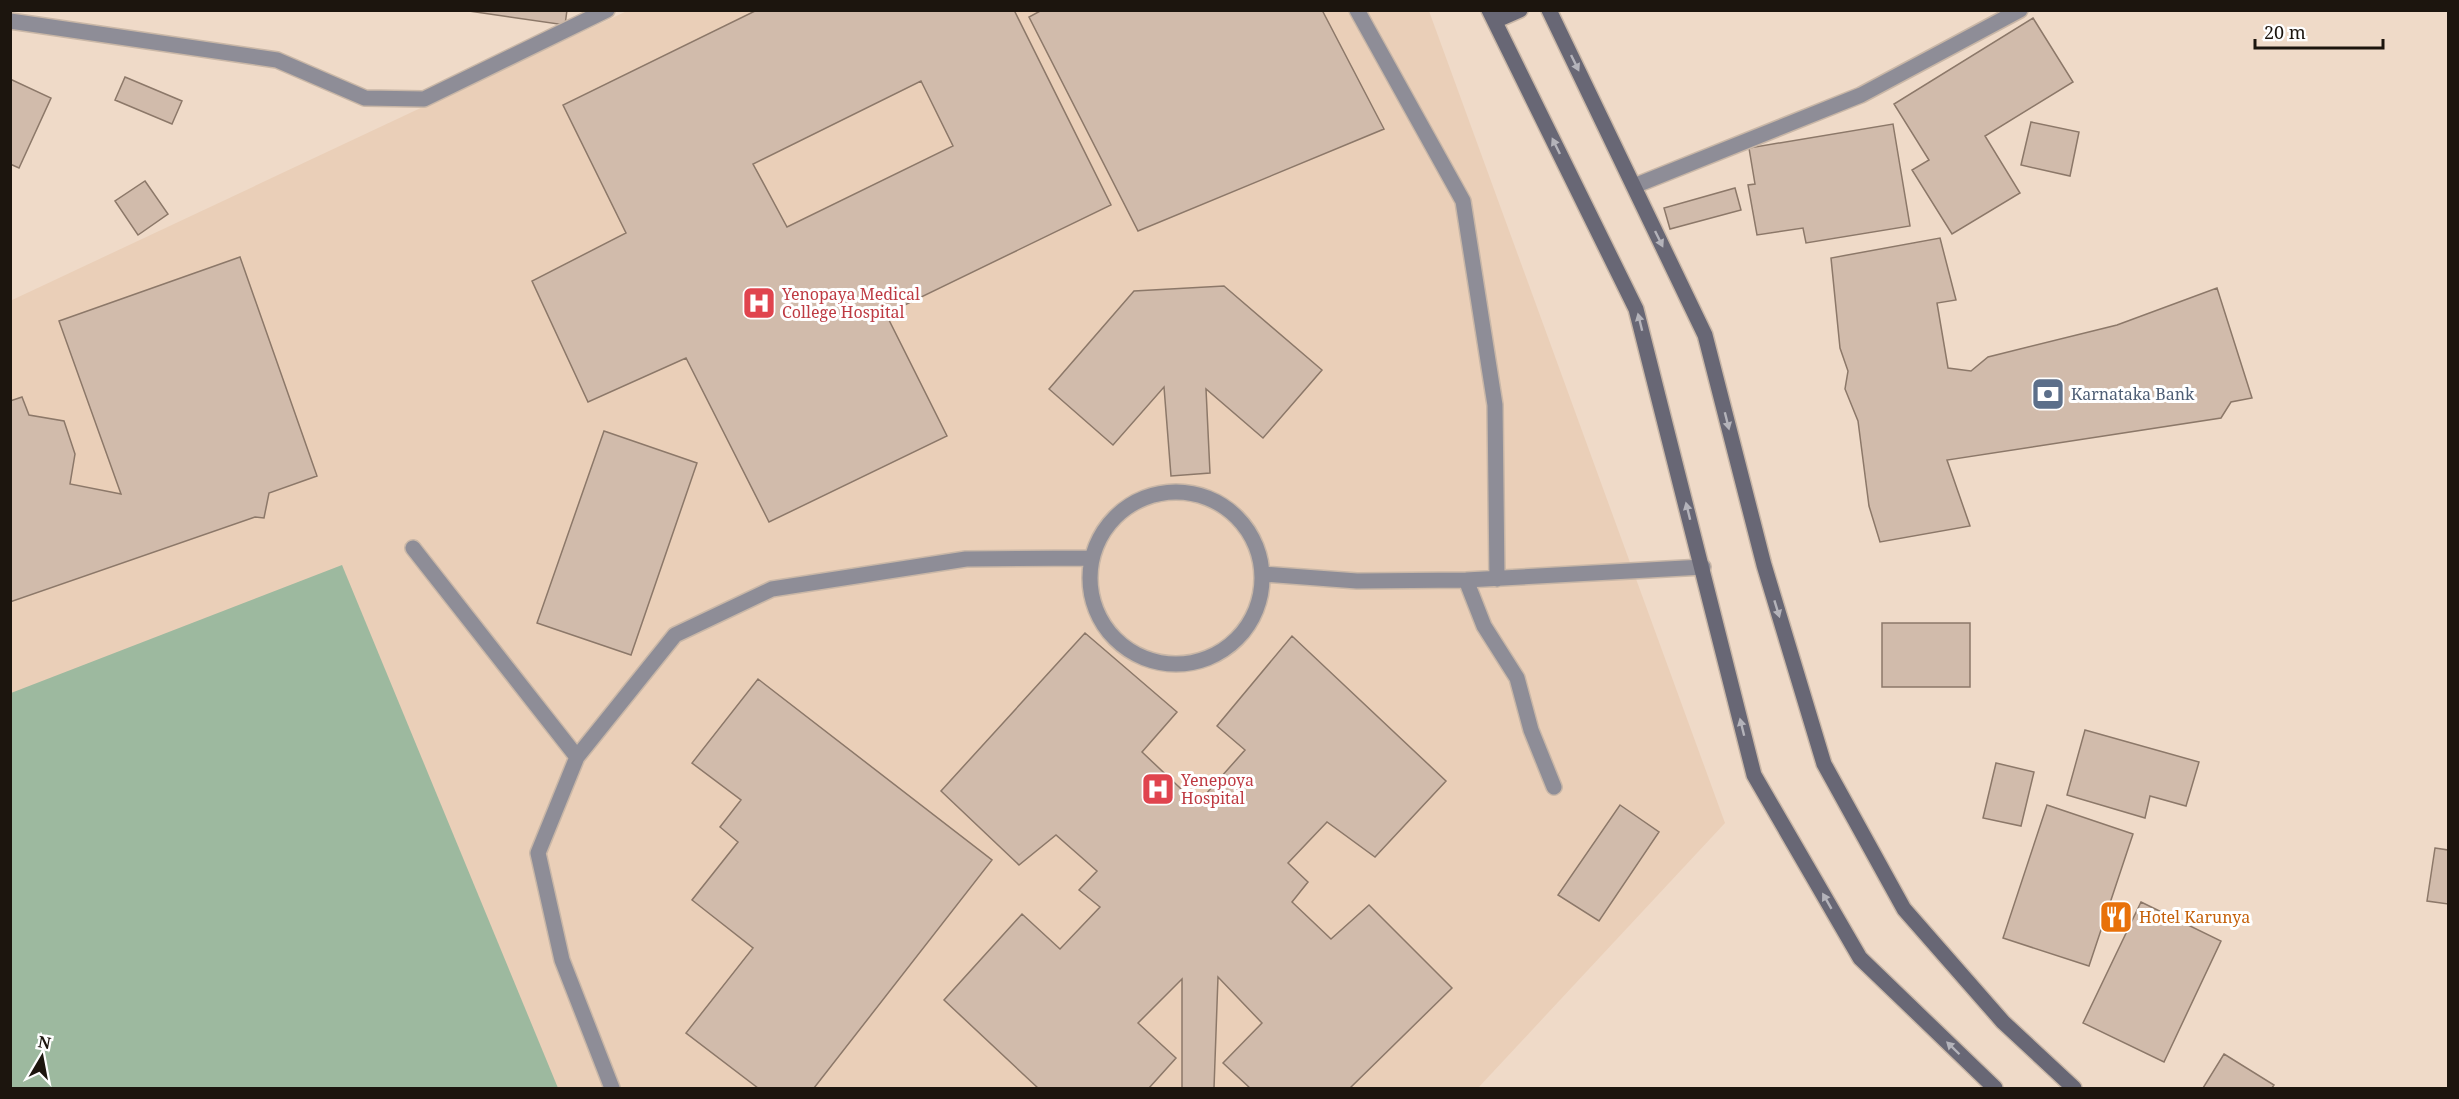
<svg xmlns="http://www.w3.org/2000/svg" width="2459" height="1099" viewBox="0 0 2459 1099" font-family="'Noto Serif',serif">
<style>
.built{fill:#eacfb8}
.green{fill:#9db99f}
.building{fill:#d1bbab;stroke:#8c7869;stroke-width:1.5;fill-rule:evenodd}
.lines{fill:none;stroke-linecap:round;stroke-linejoin:round}
.minor-casing{stroke:#c9b7a7;stroke-width:18}
.secondary-casing{stroke:#c9b7a7;stroke-width:18}
.minor{stroke:#8e8d97;stroke-width:15}
.secondary{stroke:#686775;stroke-width:15}
.oneway{fill:#b4b3ba}
.labels{text-anchor:middle;stroke-width:6;stroke-linejoin:round;paint-order:stroke}
.health-label{font-size:16px;fill:#be3a42;stroke:#fff;text-anchor:start}
.service-label{font-size:16px;fill:#4e5e75;stroke:#fff;text-anchor:start}
.food-label{font-size:16px;fill:#c56008;stroke:#fff;text-anchor:start}
</style>
<rect width="100%" height="100%" fill="#efdac8"/>
<!-- built -->
<path class="built" d="M 627,11 L 1429,11 L 1725,823 L 1478,1088 L 11,1088 L 10,301 Z"/>
<!-- green -->
<path class="green" d="M 342,565 L 558,1088 L 11,1088 L 11,693 Z"/>
<!-- building -->
<path class="building" d="M 462,10 L 567,10 L 565,25 Z
M 757,10 L 1014,10 L 1111,205 L 886,314 L 947,436 L 769,522 L 686,358 L 588,402 L 532,281 L 626,233 L 563,105 ZM 921,81 L 953,146 L 787,227 L 753,164 Z
M 1042,10 L 1322,10 L 1384,129 L 1138,231 L 1029,17 Z
M 2033,18 L 2073,82 L 1985,136 L 2020,193 L 1952,234 L 1912,170 L 1929,160 L 1894,104 Z
M 125,77 L 182,101 L 172,124 L 115,100 Z
M 10,79 L 51,98 L 19,168 L 10,164 Z
M 2031,122 L 2079,132 L 2070,176 L 2021,165 Z
M 1893,124 L 1910,226 L 1806,243 L 1803,228 L 1757,235 L 1748,185 L 1755,184 L 1749,148 Z
M 145,181 L 168,214 L 138,235 L 115,201 Z
M 1735,188 L 1741,210 L 1670,229 L 1664,208 Z
M 1940,238 L 1956,300 L 1937,303 L 1948,368 L 1971,371 L 1988,357 L 2117,325 L 2217,288 L 2252,398 L 2231,402 L 2221,418 L 1947,460 L 1970,526 L 1880,542 L 1869,506 L 1858,421 L 1845,389 L 1848,371 L 1840,348 L 1831,258 Z
M 240,257 L 317,476 L 269,493 L 264,518 L 255,517 L 10,602 L 10,401 L 22,397 L 29,415 L 64,421 L 75,454 L 70,484 L 121,494 L 59,321 Z
M 1224,286 L 1322,370 L 1263,438 L 1206,389 L 1210,473 L 1171,476 L 1164,387 L 1113,445 L 1049,389 L 1134,291 Z
M 604,431 L 697,463 L 631,655 L 537,623 Z
M 1882,623 L 1970,623 L 1970,687 L 1882,687 Z
M 1085,633 L 1177,712 L 1142,752 L 1197,804 L 1245,750 L 1217,726 L 1292,636 L 1446,781 L 1375,857 L 1327,822 L 1288,863 L 1308,882 L 1292,902 L 1331,939 L 1369,905 L 1452,988 L 1350,1088 L 1250,1088 L 1223,1063 L 1262,1023 L 1218,977 L 1214,1088 L 1182,1088 L 1182,979 L 1138,1023 L 1176,1058 L 1149,1088 L 1038,1088 L 944,1000 L 1022,914 L 1060,949 L 1100,907 L 1079,890 L 1097,871 L 1056,835 L 1019,865 L 941,791 Z
M 758,679 L 992,860 L 814,1088 L 758,1088 L 686,1033 L 753,948 L 692,900 L 738,842 L 720,827 L 741,800 L 692,763 Z
M 2085,730 L 2199,762 L 2186,806 L 2150,796 L 2145,818 L 2067,795 Z
M 1996,763 L 2034,772 L 2021,826 L 1983,818 Z
M 1620,805 L 1659,832 L 1599,921 L 1558,895 Z
M 2047,805 L 2133,834 L 2089,966 L 2003,938 Z
M 2435,848 L 2448,850 L 2448,904 L 2427,901 Z
M 2141,902 L 2221,941 L 2164,1062 L 2083,1023 Z
M 2224,1054 L 2274,1085 L 2272,1088 L 2203,1088 Z"/>
<g class="lines">
<!-- minor casing -->
<g class="minor-casing">
<path id="minor" d="M 1357,10 L 1463,201 L 1495,405 L 1497,579
M 10,21 L 277,60 L 365,98 L 424,99 L 607,10
M 1634,186 L 1861,95 L 2020,10
M1090 578a86 86 0 1 1 172 0a86 86 0 1 1-172 0Z
M 413,548 L 577,757
M 1263,574 L 1357,581 L 1466,580 L 1703,567
M 1466,580 L 1484,626 L 1517,678 L 1531,730 L 1554,787
M 612,1088 L 562,960 L 538,853 L 577,757 L 675,635 L 772,589 L 966,559 L 1091,558"/>
</g>
<!-- secondary casing -->
<g class="secondary-casing">
<path id="secondary" d="M 1489,10 L 1636,309 L 1754,775 L 1860,958 L 1995,1088
M 1549,10 L 1705,335 L 1764,565 L 1824,764 L 1904,909 L 2003,1022 L 2074,1088
M 1495,21 L 1520,10"/>
</g>
<!-- minor -->
<use href="#minor" class="minor"/>
<!-- secondary -->
<use href="#secondary" class="secondary"/>
</g>
<!-- one-way arrows -->
<defs><path id="oneway-solid" d="M-6-.8H1V-3.2L6.5 0L1 3.2V.8H-6Z" transform="scale(1.5)"/></defs>
<g class="oneway">
<use href="#oneway-solid" transform="translate(1575 63) rotate(64)"/>
<use href="#oneway-solid" transform="translate(1556 146) rotate(-116)"/>
<use href="#oneway-solid" transform="translate(1659 239) rotate(64)"/>
<use href="#oneway-solid" transform="translate(1640 322) rotate(-104)"/>
<use href="#oneway-solid" transform="translate(1727 421) rotate(76)"/>
<use href="#oneway-solid" transform="translate(1688 511) rotate(-104)"/>
<use href="#oneway-solid" transform="translate(1777 609) rotate(73)"/>
<use href="#oneway-solid" transform="translate(1742 727) rotate(-104)"/>
<use href="#oneway-solid" transform="translate(1827 901) rotate(-120)"/>
<use href="#oneway-solid" transform="translate(1953 1048) rotate(-136)"/>
</g>
<!-- icons -->
<defs>
<g id="hospital-square" transform="scale(1.725)"><rect x="-9" y="-9" width="18" height="18" rx="4" fill="#e0444e" stroke="#fff"/><path d="M-5-5h3v3.5h4V-5h3V5h-3V1.5h-4V5h-3Z" fill="#fff"/></g>
<g id="bank-square" transform="scale(1.725)"><rect x="-9" y="-9" width="18" height="18" rx="4" fill="#5c6f8a" stroke="#fff"/><path d="M-6-4H6V4H-6ZM0-2.3a2.3 2.3 0 1 0 0 4.6a2.3 2.3 0 1 0 0-4.6Z" fill="#fff"/></g>
<g id="restaurant-square" transform="scale(1.725)"><rect x="-9" y="-9" width="18" height="18" rx="4" fill="#e8710a" stroke="#fff"/><path d="M-5-6h1v4h1v-4h1v4h1v-4h1v5L-1.5 .5V6h-2V.5L-5-1ZM5-6V6H3V1.5H1.5Q1.5-4 5-6Z" fill="#fff"/></g>
</defs>
<g fill-rule="evenodd">
<use href="#hospital-square" x="759" y="303"/>
<use href="#bank-square" x="2048" y="394"/>
<use href="#hospital-square" x="1158" y="789"/>
<use href="#restaurant-square" x="2116" y="917"/>
</g>
<g class="labels">
<!-- health labels -->
<g class="health-label">
<text x="782" y="300">Yenopaya Medical<tspan x="782" dy="18">College Hospital</tspan></text>
<text x="1181" y="786">Yenepoya<tspan x="1181" dy="18">Hospital</tspan></text>
</g>
<!-- service labels -->
<g class="service-label">
<text x="2071" y="400">Karnataka Bank</text>
</g>
<!-- food labels -->
<g class="food-label">
<text x="2139" y="923">Hotel Karunya</text>
</g>
</g>
<!-- border -->
<rect width="2459" height="1099" fill="none" stroke="#1c150e" stroke-width="24"/>
<!-- north arrow -->
<g transform="translate(42 1057) rotate(10)" stroke="#ffffff" stroke-width="4.5" paint-order="stroke">
<path d="M0-4.5L10 22L0 15L-10 22Z" fill="#1c150e"/>
<text y="-9" font-size="16" font-weight="bold" text-anchor="middle" fill="#1c150e">N</text>
</g>
<!-- scale -->
<path d="M2255 39v9h128v-9" fill="none" stroke="#1c150e" stroke-width="3"/>
<text x="2264" y="39" font-size="18" fill="#1c150e" stroke="#ffffff" stroke-width="4.5" paint-order="stroke">20 m</text>
</svg>
